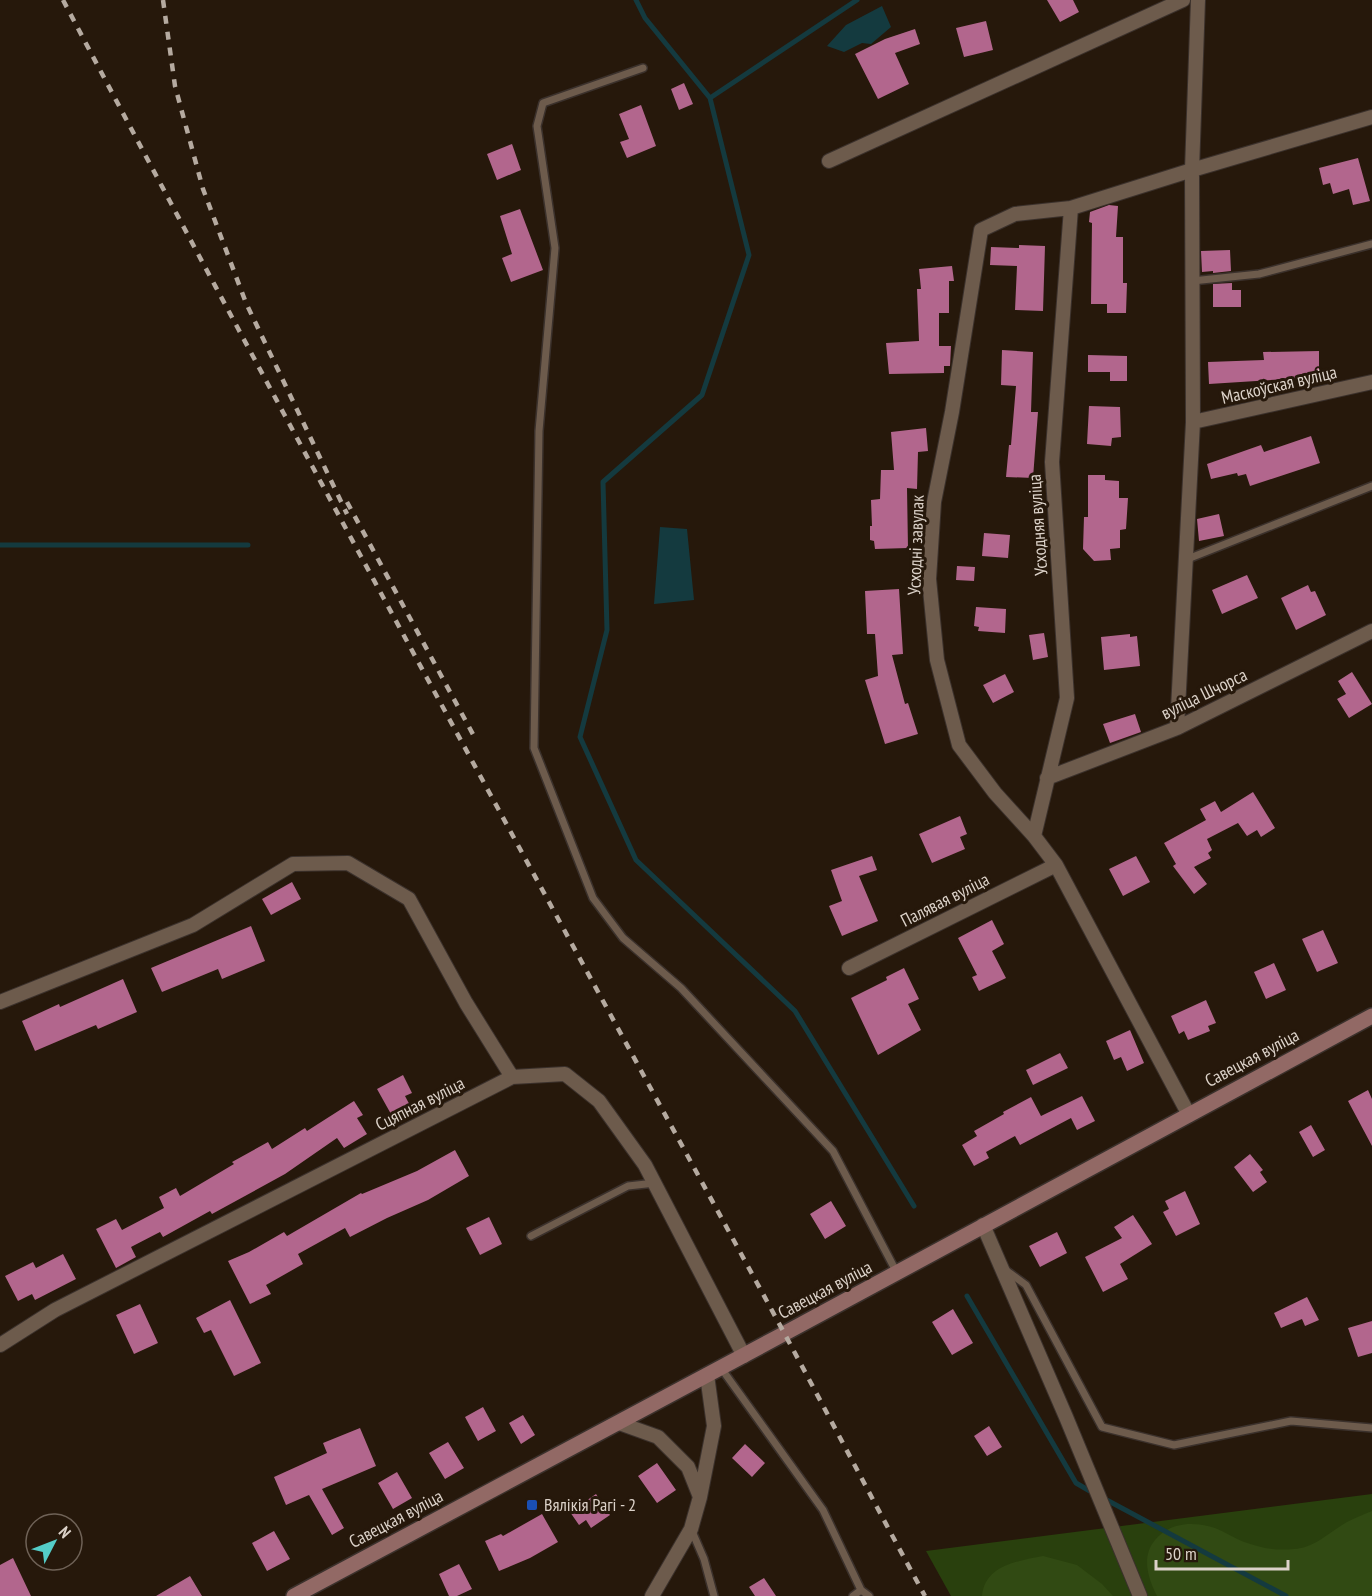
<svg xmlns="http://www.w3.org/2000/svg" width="1372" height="1596" viewBox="0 0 1372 1596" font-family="'PT Sans Narrow',sans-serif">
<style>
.green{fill:#29400d}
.forest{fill:#314a13}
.water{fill:#143a3f}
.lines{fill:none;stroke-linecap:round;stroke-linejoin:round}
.stream{stroke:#143a3f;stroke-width:5}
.building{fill:#b2668d}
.lane-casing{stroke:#3b312c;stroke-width:10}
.street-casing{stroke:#3b312c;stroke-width:16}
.secondary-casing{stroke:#3b312c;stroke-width:18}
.lane{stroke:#6d5b4c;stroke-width:7}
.street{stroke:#6d5b4c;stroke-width:14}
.secondary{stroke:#926965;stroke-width:15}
.rail{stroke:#b5aaa0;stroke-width:4.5;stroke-dasharray:8 8;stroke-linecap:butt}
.transit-dot{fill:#1a4fb4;stroke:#26180b;stroke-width:2}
.labels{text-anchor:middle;stroke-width:6;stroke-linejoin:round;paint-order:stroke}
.street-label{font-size:18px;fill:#dcd2c9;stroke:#26180b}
.poi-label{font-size:18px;fill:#dcd2c9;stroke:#26180b;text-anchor:start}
</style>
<rect width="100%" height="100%" fill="#26180b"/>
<!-- green -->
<path class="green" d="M 1372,1494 L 1372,1596 L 951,1596 L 926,1551 Z"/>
<!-- forest -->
<path class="forest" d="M 1372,1511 L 1372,1596 L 1157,1596 C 1148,1578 1141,1557 1155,1540 C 1170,1522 1194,1521 1215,1528 C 1225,1532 1234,1538 1244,1542 C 1261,1548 1276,1551 1294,1549 C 1315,1548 1329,1532 1347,1522 C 1355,1518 1364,1514 1372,1511 Z
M 1043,1556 L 1077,1565 L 1102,1584 L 1113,1596 L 982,1596 C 985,1565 1018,1561 1043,1556 Z"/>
<!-- water -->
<path class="water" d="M 882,6 L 891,27 L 871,44 L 862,43 L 844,52 L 827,46 L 846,25 Z
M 660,527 L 687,529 L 694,600 L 654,604 Z"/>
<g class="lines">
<!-- stream -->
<path class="stream" d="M 636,0 L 645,18 L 710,98 L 749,255 L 702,395 L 603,482 L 607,630 L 580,737 L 636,860 L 795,1011 L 914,1206
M 710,98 L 857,0
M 0,545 L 248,545
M 967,1296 L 1076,1483 L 1095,1494
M 1103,1498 L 1286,1596"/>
</g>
<!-- building -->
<path class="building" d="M 1047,0 L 1073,0 L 1079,12 L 1060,22 Z
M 986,21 L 993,50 L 964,57 L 956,28 Z
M 915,29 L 920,44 L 895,53 L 909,84 L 878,99 L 855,54 L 885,39 Z
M 684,83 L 693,104 L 679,110 L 671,89 Z
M 641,105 L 656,146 L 627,158 L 620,142 L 629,139 L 619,114 Z
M 512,144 L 521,170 L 497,180 L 487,154 Z
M 1358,158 L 1370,201 L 1353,205 L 1349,189 L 1333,194 L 1330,183 L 1323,185 L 1319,168 Z
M 1109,205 L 1118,206 L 1116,237 L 1123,237 L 1123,283 L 1127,283 L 1126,313 L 1107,313 L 1107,304 L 1091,304 L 1092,223 L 1089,222 L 1090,212 Z
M 520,209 L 543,270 L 511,282 L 502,258 L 512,254 L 500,216 Z
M 1019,245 L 1045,246 L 1043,311 L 1015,310 L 1017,266 L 990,265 L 991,247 L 1019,248 Z
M 1230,250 L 1231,271 L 1213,273 L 1213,271 L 1202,272 L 1201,251 Z
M 952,266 L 954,281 L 949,281 L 949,313 L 939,313 L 939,346 L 951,346 L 950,366 L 944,366 L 944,373 L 889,374 L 886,343 L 919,341 L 917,289 L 921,289 L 919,269 Z
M 1232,283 L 1232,290 L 1241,290 L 1241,307 L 1213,307 L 1213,284 Z
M 1002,350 L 1033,352 L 1031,412 L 1038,412 L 1033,478 L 1006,477 L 1009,445 L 1011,445 L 1016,386 L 1001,385 Z
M 1319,351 L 1319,377 L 1209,384 L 1208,362 L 1264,360 L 1263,352 Z
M 1088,355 L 1127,356 L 1127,381 L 1110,381 L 1110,372 L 1088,372 Z
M 1089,406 L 1120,407 L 1121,437 L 1112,438 L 1111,446 L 1087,444 Z
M 926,428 L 928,451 L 918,452 L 917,489 L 907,488 L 908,548 L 875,549 L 874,541 L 870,540 L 870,526 L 872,526 L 871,500 L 880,499 L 881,470 L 894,470 L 891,432 Z
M 1311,436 L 1320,463 L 1250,486 L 1246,474 L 1238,476 L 1237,473 L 1211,479 L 1207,464 L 1261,445 L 1264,452 Z
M 1088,475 L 1105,475 L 1105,480 L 1119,481 L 1119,498 L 1128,498 L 1126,529 L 1120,530 L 1120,548 L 1110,549 L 1111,560 L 1094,561 L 1083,549 L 1084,517 L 1088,517 Z
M 1219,514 L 1224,536 L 1199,541 L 1197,519 Z
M 984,533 L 1010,535 L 1008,558 L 982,556 Z
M 957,566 L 975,567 L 974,581 L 956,580 Z
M 1247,575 L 1258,598 L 1222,614 L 1212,590 Z
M 1308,585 L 1311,592 L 1315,591 L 1326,615 L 1296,630 L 1281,598 Z
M 899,589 L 903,654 L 892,655 L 905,704 L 908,703 L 918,734 L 885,744 L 865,680 L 878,676 L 875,634 L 867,634 L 865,591 Z
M 976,607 L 1006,609 L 1005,633 L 978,631 L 979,627 L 974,626 Z
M 1044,633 L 1048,657 L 1033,660 L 1029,635 Z
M 1130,634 L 1130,637 L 1137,636 L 1140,666 L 1104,670 L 1101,637 Z
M 1352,672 L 1372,704 L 1349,718 L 1337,699 L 1346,694 L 1338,681 Z
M 1005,674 L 1014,692 L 993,703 L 983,685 Z
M 1135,714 L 1141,732 L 1110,743 L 1103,724 Z
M 1253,792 L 1275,828 L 1261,837 L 1257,830 L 1247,836 L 1238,823 L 1207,839 L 1212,850 L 1208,853 L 1211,858 L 1194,867 L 1207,884 L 1194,894 L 1173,866 L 1176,864 L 1164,843 L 1206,820 L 1200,809 L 1215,801 L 1221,812 Z
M 960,816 L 967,834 L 960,837 L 965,849 L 932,863 L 919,834 Z
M 872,856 L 877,870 L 859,876 L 878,921 L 842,936 L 829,906 L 842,901 L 831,870 Z
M 1136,856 L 1150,882 L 1123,896 L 1109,869 Z
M 292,882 L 301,899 L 271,915 L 262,899 Z
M 992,920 L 1004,944 L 992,951 L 1006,978 L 979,991 L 972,977 L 977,975 L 958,938 Z
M 251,926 L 265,961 L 222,979 L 218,969 L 162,992 L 151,968 Z
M 1323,930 L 1338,963 L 1317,972 L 1302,939 Z
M 1274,963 L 1286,990 L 1266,999 L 1254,972 Z
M 904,968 L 919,999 L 908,1004 L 921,1030 L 878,1055 L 851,998 L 887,980 L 886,977 Z
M 123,979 L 137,1012 L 98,1029 L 96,1025 L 35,1051 L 22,1021 L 59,1004 L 60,1007 Z
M 1206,1000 L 1216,1023 L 1208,1026 L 1210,1031 L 1188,1040 L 1184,1031 L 1179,1034 L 1171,1016 Z
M 1130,1030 L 1144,1063 L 1127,1071 L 1121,1057 L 1114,1060 L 1106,1041 Z
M 1060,1053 L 1068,1068 L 1033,1085 L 1026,1070 Z
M 403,1075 L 412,1093 L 405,1096 L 414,1113 L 396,1123 L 377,1089 Z
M 1368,1090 L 1372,1099 L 1372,1146 L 1348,1101 Z
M 1082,1096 L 1095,1121 L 1077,1130 L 1071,1118 L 1020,1145 L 1015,1136 L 986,1152 L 989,1158 L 974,1166 L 962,1145 L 977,1136 L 974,1131 L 1004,1114 L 1003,1112 L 1031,1097 L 1041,1116 Z
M 354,1101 L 363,1115 L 357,1118 L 367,1134 L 344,1148 L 337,1138 L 285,1174 L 212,1214 L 210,1211 L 163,1237 L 160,1232 L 131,1247 L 136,1257 L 116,1268 L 96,1229 L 116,1219 L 122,1230 L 164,1208 L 159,1197 L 176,1188 L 180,1196 L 234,1164 L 232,1162 L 268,1142 L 272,1149 L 305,1128 L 307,1131 Z
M 1311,1125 L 1325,1150 L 1313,1157 L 1299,1132 Z
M 455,1150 L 469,1176 L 428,1200 L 387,1218 L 350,1237 L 345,1228 L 298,1254 L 303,1264 L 266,1285 L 271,1294 L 250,1304 L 228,1261 L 249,1252 L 284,1232 L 287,1236 L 361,1193 L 362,1194 L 417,1171 Z
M 1250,1154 L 1263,1170 L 1260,1172 L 1267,1182 L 1253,1192 L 1234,1167 Z
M 1185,1191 L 1200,1224 L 1176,1236 L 1163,1212 L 1169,1209 L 1165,1201 Z
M 831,1201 L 846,1226 L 825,1239 L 810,1214 Z
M 1133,1215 L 1152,1244 L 1120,1264 L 1128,1279 L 1103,1292 L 1085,1257 L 1122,1238 L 1114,1227 Z
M 489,1217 L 502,1244 L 480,1255 L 466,1228 Z
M 1057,1232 L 1067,1253 L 1040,1267 L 1029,1246 Z
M 63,1254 L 76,1279 L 35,1300 L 32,1294 L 18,1301 L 5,1276 L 33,1262 L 36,1268 Z
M 1307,1297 L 1319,1320 L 1305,1326 L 1302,1319 L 1281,1328 L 1274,1313 Z
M 230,1300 L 261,1363 L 234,1376 L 211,1330 L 204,1333 L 196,1318 Z
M 140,1304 L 158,1343 L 134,1354 L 116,1315 Z
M 953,1309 L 973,1343 L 952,1355 L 932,1322 Z
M 1372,1321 L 1372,1353 L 1358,1357 L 1348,1328 Z
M 483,1407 L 496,1431 L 478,1441 L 465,1417 Z
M 523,1415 L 535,1435 L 521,1444 L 509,1423 Z
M 989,1426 L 1002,1447 L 987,1456 L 974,1436 Z
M 360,1428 L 376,1466 L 322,1489 L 344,1528 L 332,1535 L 309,1495 L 286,1505 L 274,1477 L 327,1453 L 323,1443 Z
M 448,1442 L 464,1468 L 445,1479 L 429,1453 Z
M 745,1444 L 765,1463 L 752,1477 L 732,1458 Z
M 657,1463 L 676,1490 L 657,1503 L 638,1476 Z
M 397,1472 L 412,1498 L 393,1509 L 378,1483 Z
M 596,1494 L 610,1515 L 591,1528 L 586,1520 L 579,1525 L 570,1512 Z
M 542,1514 L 558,1542 L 530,1558 L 499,1571 L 485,1541 L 501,1534 L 503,1536 Z
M 274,1531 L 290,1559 L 267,1571 L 252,1543 Z
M 13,1558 L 31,1596 L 0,1596 L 0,1565 Z
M 459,1564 L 472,1589 L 457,1596 L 449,1596 L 439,1574 Z
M 190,1576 L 202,1596 L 156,1596 Z
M 764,1578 L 776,1596 L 755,1596 L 749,1587 Z"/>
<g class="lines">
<!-- lane casing -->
<g class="lane-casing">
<path id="lane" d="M 643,68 L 543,103 L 537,126 L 555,248 L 539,431 L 534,748 L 593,898 L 623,938 L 681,988 L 833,1151 L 897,1273
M 1192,281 L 1259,274 L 1372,244
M 1185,560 L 1372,486
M 531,1236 L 628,1186 L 655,1183
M 1007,1271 L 1026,1285 L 1102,1427 L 1174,1445 L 1291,1421 L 1372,1428
M 721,1368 L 823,1510 L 861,1590
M 691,1529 L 704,1559 L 714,1596
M 853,1596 L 861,1590 L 869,1596"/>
</g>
<!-- street casing -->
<g class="street-casing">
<path id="street" d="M 829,161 L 1183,0
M 1193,422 L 1372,382
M 1177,728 L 1193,422 L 1192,170 L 1198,0
M 1047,778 L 1177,728 L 1372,631
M 1034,836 L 1067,698 L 1052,462 L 1071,208
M 849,968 L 1056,865
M 0,1002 L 193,925 L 293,864 L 348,863 L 409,899 L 466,1003 L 512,1077
M 1189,1115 L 1056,865 L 1034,836 L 995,793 L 959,745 L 937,660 L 929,579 L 934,502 L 952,412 L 981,230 L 1015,214 L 1071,208 L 1192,170 L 1372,117
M 983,1225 L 1066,1417 L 1140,1596
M 0,1345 L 55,1310 L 512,1077 L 565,1074 L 599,1101 L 645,1165 L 744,1356
M 619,1423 L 658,1437 L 688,1467 L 700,1497
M 652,1596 L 691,1529 L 700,1497 L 714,1426 L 707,1375"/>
</g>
<!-- secondary casing -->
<g class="secondary-casing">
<path id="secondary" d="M 294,1596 L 776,1338 L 1372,1016"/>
</g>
<!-- lane -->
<use href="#lane" class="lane"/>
<!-- street -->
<use href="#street" class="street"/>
<!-- secondary -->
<use href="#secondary" class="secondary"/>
<!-- rail -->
<path class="rail" d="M 63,0 C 290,430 524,856 757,1283 C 814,1387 868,1492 925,1596
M 163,0 L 175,86 L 203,189 L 246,303 L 347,514
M 347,502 L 475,738"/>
</g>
<!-- markers -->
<rect class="transit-dot" x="526" y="1499" width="12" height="12" rx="3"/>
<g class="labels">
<!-- street labels -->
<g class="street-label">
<text transform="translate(1279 385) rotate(-13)" y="6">Маскоўская вуліца</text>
<text transform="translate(1038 525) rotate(-94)" y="6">Усходняя вуліца</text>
<text transform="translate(916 545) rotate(-88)" y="6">Усходні завулак</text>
<text transform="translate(1204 694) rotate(-26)" y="6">вуліца Шчорса</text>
<text transform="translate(945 900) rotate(-27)" y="6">Палявая вуліца</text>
<text transform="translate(1252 1058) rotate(-28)" y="6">Савецкая вуліца</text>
<text transform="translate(420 1104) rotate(-27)" y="6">Сцяпная вуліца</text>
<text transform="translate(825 1290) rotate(-28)" y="6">Савецкая вуліца</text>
<text transform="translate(396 1519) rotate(-28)" y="6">Савецкая вуліца</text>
</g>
<!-- poi labels -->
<g class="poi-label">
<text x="544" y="1511">Вялікія Рагі - 2</text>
</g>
</g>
<!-- north arrow -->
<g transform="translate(54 1542) rotate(48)"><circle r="28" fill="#26180b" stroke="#6f6257" stroke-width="1.5"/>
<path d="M0-4.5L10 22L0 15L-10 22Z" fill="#54cdc8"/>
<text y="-9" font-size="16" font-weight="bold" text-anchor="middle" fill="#dcd2c9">N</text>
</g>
<!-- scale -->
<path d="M1156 1560v9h132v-9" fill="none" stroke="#dcd2c9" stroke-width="3"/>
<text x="1165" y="1560" font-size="18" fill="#dcd2c9" stroke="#26180b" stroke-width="4.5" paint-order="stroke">50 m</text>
</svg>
